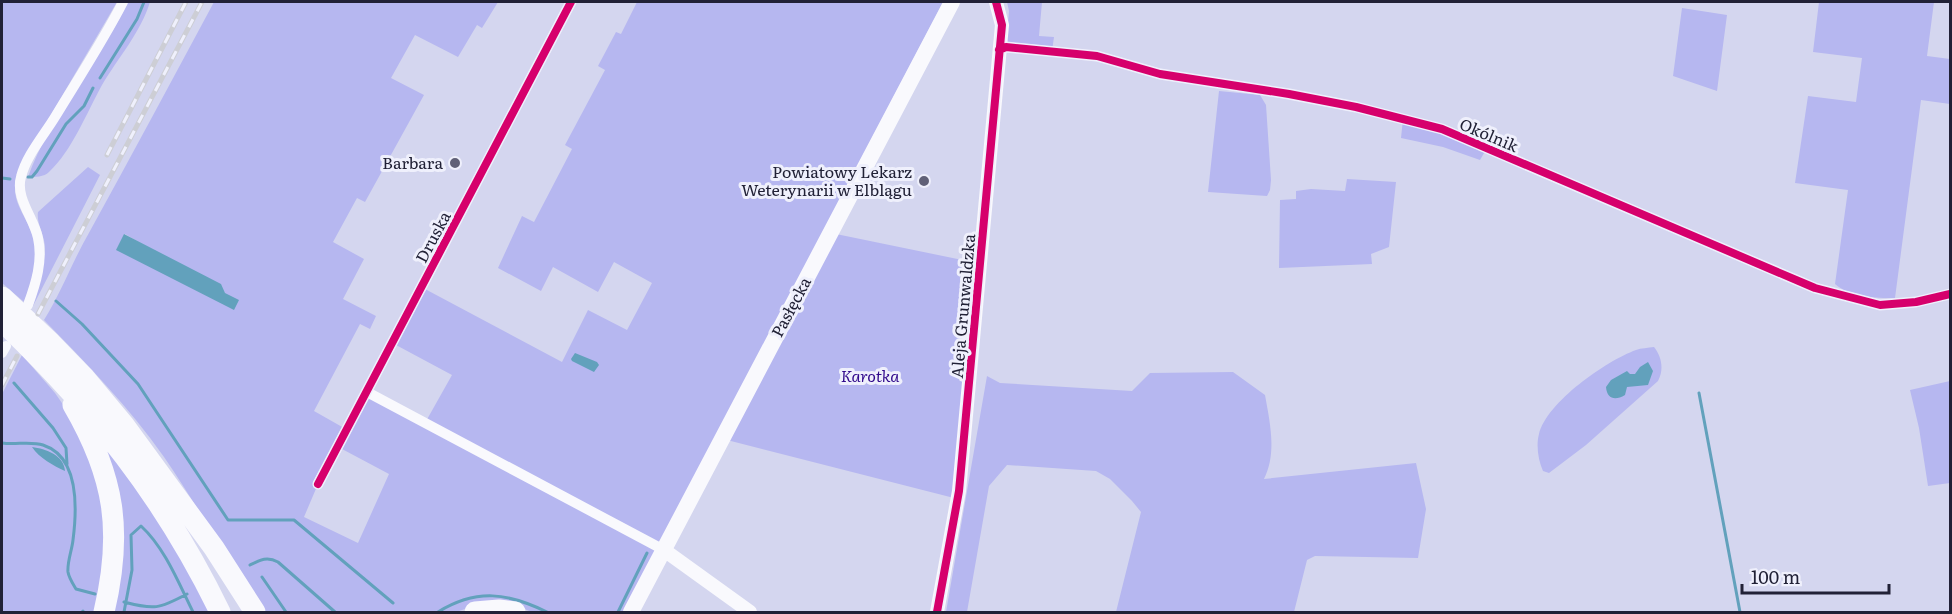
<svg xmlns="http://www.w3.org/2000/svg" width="1952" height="614" viewBox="0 0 1952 614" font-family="Literata,serif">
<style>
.green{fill:#b6b7f0;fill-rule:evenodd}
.water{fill:#62a1bc}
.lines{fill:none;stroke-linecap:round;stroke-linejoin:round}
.stream{stroke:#62a1bc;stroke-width:3}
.minor{stroke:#f9f9fd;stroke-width:10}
.tertiary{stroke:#f9f9fd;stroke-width:14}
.secondary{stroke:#f9f9fd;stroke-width:16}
.motorway{stroke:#f9f9fd;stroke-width:21}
.rail-casing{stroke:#cdced5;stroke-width:5}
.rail{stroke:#eff0fc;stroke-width:3;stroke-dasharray:9;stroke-linecap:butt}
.cycleway-casing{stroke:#eff0fc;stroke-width:11}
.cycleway{stroke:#d6006c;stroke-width:8}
.poi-dot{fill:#606077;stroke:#eff0fc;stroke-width:2}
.labels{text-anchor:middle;stroke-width:6;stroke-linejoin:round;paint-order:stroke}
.street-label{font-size:16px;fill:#212136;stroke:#eff0fc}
.poi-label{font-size:16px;fill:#212136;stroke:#eff0fc;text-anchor:end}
.park-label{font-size:16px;font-style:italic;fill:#30088b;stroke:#eff0fc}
</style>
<rect width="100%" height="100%" fill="#d4d6ef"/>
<!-- green -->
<path class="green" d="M 2,2 L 117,2 L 17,173 C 10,202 23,209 32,234 C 40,255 32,282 24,302 L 2,283 Z
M 128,2 L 150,2 C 141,32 118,58 102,85 C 87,112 72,151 49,172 C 44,177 35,177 28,177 C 51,114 99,62 128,2 Z
M 214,2 L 498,2 L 482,28 L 477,25 L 458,57 L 415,35 L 391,78 L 424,95 L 365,202 L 357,198 L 333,242 L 364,259 L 343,299 L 376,316 L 370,329 L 360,324 L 314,411 L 344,428 L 313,482 L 318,484 L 304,517 L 358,543 L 389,474 L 342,449 L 370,394 L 425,423 L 452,375 L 396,345 L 425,289 L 562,362 L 588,310 L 627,330 L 652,283 L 614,262 L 598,292 L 553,267 L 541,291 L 498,268 L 522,216 L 534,222 L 572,149 L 565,145 L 605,70 L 598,66 L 616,32 L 621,34 L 637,2 L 943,2 L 624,612 L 532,612 L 516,606 L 477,605 L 456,612 L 266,612 C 228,563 199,508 164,457 C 129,407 86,363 44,320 C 62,291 73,260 90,231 C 132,155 173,78 214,2 ZM 125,234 L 225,293 L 117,249 Z
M 1007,2 L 1042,2 L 1039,36 L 1054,37 L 1052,51 L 1006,47 L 1009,11 Z
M 1819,2 L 1934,2 L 1927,56 L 1950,59 L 1950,104 L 1921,100 L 1895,298 C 1875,298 1851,298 1835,284 L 1848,190 L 1795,183 L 1808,96 L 1856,102 L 1862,58 L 1813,52 Z
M 1682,8 L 1727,15 L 1717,91 L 1673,76 Z
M 1219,91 L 1260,95 L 1266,105 L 1271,180 L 1270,190 L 1267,196 L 1208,192 Z
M 1403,119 L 1487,148 L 1480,160 L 1443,147 L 1401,138 Z
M 88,167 L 100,175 L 32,308 C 37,289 45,268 45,248 C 45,236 36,223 38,212 Z
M 1347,179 L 1396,182 L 1389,247 L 1371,254 L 1372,264 L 1279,268 L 1280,200 L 1296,199 L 1296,191 L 1311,189 L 1345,191 Z
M 836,234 L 977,263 L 954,498 L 727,440 Z
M 1654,347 C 1662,357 1664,370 1658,381 L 1586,445 L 1549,473 L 1543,471 C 1538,460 1536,445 1539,434 C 1547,402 1606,361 1636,350 C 1641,348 1648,348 1654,347 Z
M 22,355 L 55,393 L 78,426 L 108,516 L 98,612 L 2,612 L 2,394 Z
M 1233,372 L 1265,395 C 1270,423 1277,453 1264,479 L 1416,463 L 1426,509 L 1418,558 L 1315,556 L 1307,560 L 1294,612 L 1116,612 L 1141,512 L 1132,501 L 1110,479 L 1096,471 L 1007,465 L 989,486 L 967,612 L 946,612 L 987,376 L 1000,383 L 1132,391 L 1150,373 Z
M 1950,381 L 1950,483 L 1928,486 L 1919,428 L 1910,390 Z
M 104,444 L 169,536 L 210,612 L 110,612 Z"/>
<!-- water -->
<path class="water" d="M 124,234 L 221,284 L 225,293 L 239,300 L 234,310 L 116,250 Z
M 575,353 L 597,362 L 599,365 L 594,372 L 572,361 L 571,359 Z
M 1648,362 L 1653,371 L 1648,385 L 1627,387 L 1625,395 C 1615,401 1607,399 1606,387 L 1611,380 L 1627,371 L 1630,374 L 1635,374 L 1640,367 Z
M 32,447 C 46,449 64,455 65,471 C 54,466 39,458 32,447 Z"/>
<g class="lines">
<!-- stream -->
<path class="stream" d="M 100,78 L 137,19 L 144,2
M 28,177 L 32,177 L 37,171 L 66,124 L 84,106 L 93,88
M 2,178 L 10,179
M 56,301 L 82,324 L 138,384 L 228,520 L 294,520 L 393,603
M 14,383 L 53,428 L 66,448 L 67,464
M 1699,393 L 1740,612
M 2,443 C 15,445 31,441 43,445 C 80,457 77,509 73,540 C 72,550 67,562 68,572 C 69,578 73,584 76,589 L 95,594
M 250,565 C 260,560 267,556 278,562 L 335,612
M 262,577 L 286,612
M 124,602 C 154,610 159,609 187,594
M 82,612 L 83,611
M 124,612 L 132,570 L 131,535 L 141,526 C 165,548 179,584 193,612
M 438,612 C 477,588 508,593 547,612
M 618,612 L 647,553"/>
<!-- minor -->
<path class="minor" d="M 999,50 L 1006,47 L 1097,56 L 1160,74 L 1289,94 L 1356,107 L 1442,129 L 1815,288 L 1880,305 L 1916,302 L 1950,294
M 28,305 C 36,283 43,261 38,238 C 34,218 15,198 21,177 C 26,156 44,135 55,117 C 78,79 103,41 123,2
M 2,353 L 6,346
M 367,392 L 664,550
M 318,484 L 571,2"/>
<!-- tertiary -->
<path class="tertiary" d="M 664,550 L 750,612
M 937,612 L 959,491 L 1002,25 L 996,2"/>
<!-- secondary -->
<path class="secondary" d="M 631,612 L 952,2"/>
<!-- motorway -->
<path class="motorway" d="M 2,297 L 51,343 L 84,377 L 124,425 L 214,548 L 255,612
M 2,321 C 95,411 163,495 220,612
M 73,405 C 115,477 123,532 104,612
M 475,612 L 499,610 L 515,612"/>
<!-- rail casing -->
<g class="rail-casing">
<path id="rail" d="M 107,155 L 186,2
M 38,314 L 202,2
M 2,385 L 17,356"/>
</g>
<!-- rail -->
<use href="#rail" class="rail"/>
<!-- cycleway casing -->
<g class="cycleway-casing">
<path id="cycleway" d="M 999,50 L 1006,47 L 1097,56 L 1160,74 L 1289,94 L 1356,107 L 1442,129 L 1815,288 L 1880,305 L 1916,302 L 1950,294
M 318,484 L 571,2
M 937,612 L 959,491 L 1002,25 L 996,2"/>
</g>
<!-- cycleway -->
<use href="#cycleway" class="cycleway"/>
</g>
<!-- markers -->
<g class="poi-dot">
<circle cx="455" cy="163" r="6"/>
<circle cx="924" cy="181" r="6"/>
</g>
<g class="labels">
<!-- street labels -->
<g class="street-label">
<text transform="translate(1489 135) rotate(23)" y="6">Okólnik</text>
<text transform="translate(433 237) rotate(-62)" y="6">Druska</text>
<text transform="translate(963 306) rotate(-85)" y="6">Aleja Grunwaldzka</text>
<text transform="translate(791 307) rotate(-62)" y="6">Pasłęcka</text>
</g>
<!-- poi labels -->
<g class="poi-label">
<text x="443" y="169">Barbara</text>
<text x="912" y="178">Powiatowy Lekarz<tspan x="912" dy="18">Weterynarii w Elblągu</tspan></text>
</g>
<!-- park labels -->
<g class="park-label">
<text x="870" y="382">Karotka</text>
</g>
</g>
<!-- border -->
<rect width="1952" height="614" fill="none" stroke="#212136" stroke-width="6"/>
<!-- scale -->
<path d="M1742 584v9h147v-9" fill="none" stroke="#212136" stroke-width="3"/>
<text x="1751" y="584" font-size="18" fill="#212136" stroke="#eff0fc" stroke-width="4.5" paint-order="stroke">100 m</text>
</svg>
